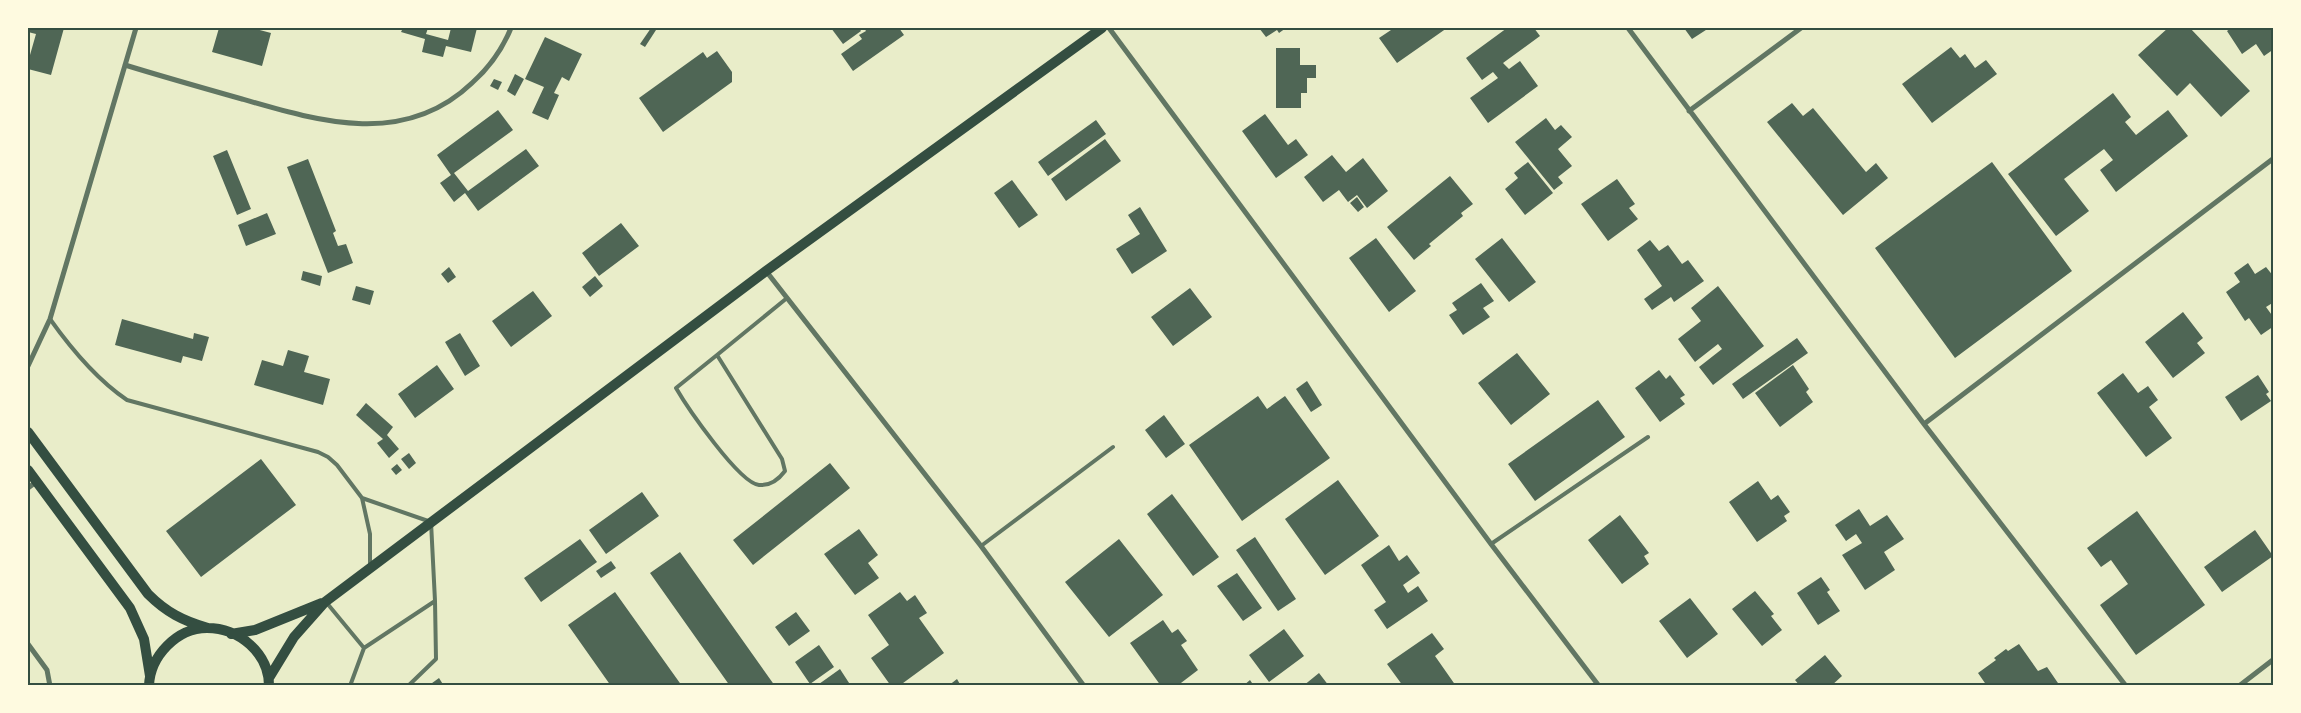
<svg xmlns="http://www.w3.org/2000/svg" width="2301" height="713" viewBox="0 0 2301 713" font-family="'IBM Plex Sans',sans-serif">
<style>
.building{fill:#4f6655}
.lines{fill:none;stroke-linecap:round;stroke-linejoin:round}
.service{stroke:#617663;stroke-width:4}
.minor{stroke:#617663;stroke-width:5}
.secondary{stroke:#344e41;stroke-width:10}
.neatline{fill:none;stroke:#344e41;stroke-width:2}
</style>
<rect width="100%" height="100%" fill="#e9edc9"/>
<!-- building -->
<path class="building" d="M 28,28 L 64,28 L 51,75 L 28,69 L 28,54 L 30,55 L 36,34 L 28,32 Z
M 219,28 L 252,28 L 271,33 L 262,66 L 212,52 Z
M 403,28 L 428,28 L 426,34 L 448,40 L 451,28 L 477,28 L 471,52 L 446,46 L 443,57 L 422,52 L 425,39 L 401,32 Z
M 651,28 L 656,30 L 645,47 L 640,44 Z
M 831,28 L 859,28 L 861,31 L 843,44 Z
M 864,28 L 899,28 L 904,35 L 853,71 L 841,54 L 862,39 L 859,35 L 866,31 Z
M 1259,28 L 1286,28 L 1279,33 L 1277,30 L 1266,37 Z
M 1394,28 L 1447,28 L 1397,63 L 1379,38 Z
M 1507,28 L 1534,28 L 1540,36 L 1503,63 L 1509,69 L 1520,61 L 1538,86 L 1488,123 L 1470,98 L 1498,78 L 1493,72 L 1482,80 L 1466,58 Z
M 1684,28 L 1709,28 L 1692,39 Z
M 2168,28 L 2190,28 L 2250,91 L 2221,117 L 2190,83 L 2177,96 L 2138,55 Z
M 2231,28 L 2274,28 L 2274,49 L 2264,56 L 2256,44 L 2242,54 L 2227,31 Z
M 545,37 L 582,54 L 569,81 L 562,77 L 554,93 L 559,95 L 548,120 L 532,113 L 544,87 L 525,79 Z
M 1951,47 L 1960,58 L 1965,54 L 1975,68 L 1986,60 L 1997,74 L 1932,123 L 1902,84 Z
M 1276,48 L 1300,48 L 1300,65 L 1316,65 L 1316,78 L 1307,78 L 1307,93 L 1301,93 L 1301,108 L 1276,108 Z
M 717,51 L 732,72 L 732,82 L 663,132 L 639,98 L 703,52 L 707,58 Z
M 515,74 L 524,79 L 515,96 L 507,91 Z
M 494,79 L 502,82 L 498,90 L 490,86 Z
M 2113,93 L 2131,117 L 2125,122 L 2136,135 L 2168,110 L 2188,136 L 2116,192 L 2100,170 L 2113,160 L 2104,149 L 2064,179 L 2089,211 L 2056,236 L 2008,174 Z
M 1792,103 L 1803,116 L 1813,108 L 1866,172 L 1876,163 L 1888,178 L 1843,215 L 1767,122 Z
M 498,110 L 513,130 L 454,173 L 468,191 L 526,149 L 539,166 L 478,211 L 465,193 L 454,202 L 440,183 L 451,175 L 437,155 Z
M 1265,114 L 1288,145 L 1296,139 L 1308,155 L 1276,178 L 1242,131 Z
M 1546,118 L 1555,130 L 1561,125 L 1572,137 L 1558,149 L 1572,166 L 1558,177 L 1563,183 L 1554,190 L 1515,142 Z
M 1096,120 L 1106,134 L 1048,176 L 1038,162 Z
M 1105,139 L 1121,161 L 1066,201 L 1051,179 Z
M 227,150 L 251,209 L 237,215 L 213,156 Z
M 1332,155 L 1346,172 L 1363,158 L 1388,191 L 1367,208 L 1357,195 L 1348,202 L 1339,190 L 1323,202 L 1304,177 Z
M 308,159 L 336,231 L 333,233 L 338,246 L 346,244 L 353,263 L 328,273 L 287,167 Z
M 1528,162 L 1553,193 L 1525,215 L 1505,189 L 1518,178 L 1514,173 Z
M 1992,162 L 2072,271 L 1955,358 L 1875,248 Z
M 1450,176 L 1473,204 L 1461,213 L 1463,216 L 1429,244 L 1431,246 L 1414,260 L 1387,227 Z
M 1617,179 L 1635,204 L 1629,208 L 1638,219 L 1608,241 L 1581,204 Z
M 1012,180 L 1038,215 L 1019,228 L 994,193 Z
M 1357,197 L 1364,207 L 1358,212 L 1350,203 Z
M 1140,207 L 1167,251 L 1132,274 L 1116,249 L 1140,234 L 1128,215 Z
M 267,213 L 276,234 L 246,246 L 238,225 Z
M 621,223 L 639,246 L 599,276 L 582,253 Z
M 1376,238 L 1416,291 L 1389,312 L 1349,258 Z
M 1502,238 L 1536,282 L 1509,302 L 1475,259 Z
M 1650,240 L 1659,251 L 1668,245 L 1682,264 L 1688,260 L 1704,281 L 1674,302 L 1671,297 L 1652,310 L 1644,299 L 1662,286 L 1637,250 Z
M 2248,263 L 2255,274 L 2266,267 L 2274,277 L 2274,302 L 2266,307 L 2274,318 L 2274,326 L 2261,335 L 2249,318 L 2245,321 L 2226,292 L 2240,282 L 2234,273 Z
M 449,267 L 456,277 L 448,283 L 441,274 Z
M 303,271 L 322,276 L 320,286 L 301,280 Z
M 595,276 L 603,286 L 590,297 L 582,287 Z
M 1481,283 L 1494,301 L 1483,308 L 1490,317 L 1463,335 L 1449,315 L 1457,310 L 1452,303 Z
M 356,286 L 374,291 L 370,305 L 352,300 Z
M 1718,286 L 1764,346 L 1713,385 L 1699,367 L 1722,349 L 1718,344 L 1695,362 L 1678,339 L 1701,321 L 1691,308 Z
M 1190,288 L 1212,317 L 1173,346 L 1151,317 Z
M 533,291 L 552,316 L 511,347 L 492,321 Z
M 2183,312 L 2203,338 L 2197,343 L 2205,353 L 2173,378 L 2145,342 Z
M 122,319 L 193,339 L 194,333 L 209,337 L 202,361 L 183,356 L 181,363 L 115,345 Z
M 460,333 L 480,366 L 465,376 L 445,342 Z
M 1797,338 L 1808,353 L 1743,399 L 1732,384 Z
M 288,350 L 309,356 L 304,372 L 330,379 L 323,405 L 254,385 L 262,360 L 283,366 Z
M 1517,353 L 1550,394 L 1511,425 L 1478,383 Z
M 437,365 L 454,389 L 415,418 L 398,394 Z
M 1793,365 L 1809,389 L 1806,392 L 1813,402 L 1780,427 L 1755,393 Z
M 1659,370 L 1666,379 L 1670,375 L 1685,395 L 1680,398 L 1685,404 L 1660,422 L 1635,388 Z
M 2123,373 L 2138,393 L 2148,386 L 2158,400 L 2149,407 L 2172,438 L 2146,457 L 2097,393 Z
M 2258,375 L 2269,392 L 2266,394 L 2271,401 L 2241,421 L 2225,397 Z
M 1307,381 L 1322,405 L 1311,412 L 1296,389 Z
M 1258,396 L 1267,409 L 1285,396 L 1330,458 L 1242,521 L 1189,445 Z
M 1598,400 L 1625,437 L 1535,501 L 1508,464 Z
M 366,403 L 393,427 L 387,435 L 399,449 L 389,458 L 377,443 L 383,439 L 356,415 Z
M 1164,415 L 1185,444 L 1166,458 L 1145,430 Z
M 409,453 L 416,463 L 409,469 L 401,459 Z
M 261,459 L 296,505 L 201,577 L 166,531 Z
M 830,463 L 850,488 L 753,565 L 733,540 Z
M 397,464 L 402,470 L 396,475 L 391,469 Z
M 1338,480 L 1379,536 L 1325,575 L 1285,519 Z
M 1758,481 L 1771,500 L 1778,495 L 1790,512 L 1784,516 L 1787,521 L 1757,542 L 1729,502 Z
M 642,492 L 659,516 L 606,554 L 589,530 Z
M 1172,494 L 1219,557 L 1193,576 L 1147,514 Z
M 1859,509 L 1870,526 L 1887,515 L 1904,539 L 1884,552 L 1895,570 L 1865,590 L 1842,555 L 1862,543 L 1856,534 L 1846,541 L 1835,525 Z
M 2137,511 L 2205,605 L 2136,655 L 2100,605 L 2128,584 L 2111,560 L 2101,567 L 2087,548 Z
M 1620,515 L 1649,553 L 1644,556 L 1649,564 L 1622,584 L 1588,540 Z
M 859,529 L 878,555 L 868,563 L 879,578 L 855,595 L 824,554 Z
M 2255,530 L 2273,556 L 2222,592 L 2204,567 Z
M 1255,537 L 1296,599 L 1278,611 L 1236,550 Z
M 580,539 L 597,562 L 541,602 L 524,578 Z
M 1119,539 L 1163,595 L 1109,637 L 1065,582 Z
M 1389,545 L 1399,561 L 1407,555 L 1420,573 L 1403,585 L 1408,593 L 1418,586 L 1428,601 L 1387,629 L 1374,610 L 1386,602 L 1361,565 Z
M 680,552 L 775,686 L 730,686 L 650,573 Z
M 611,561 L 616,568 L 601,578 L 596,571 Z
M 1237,573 L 1262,608 L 1243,621 L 1217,586 Z
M 1821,577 L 1830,590 L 1827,592 L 1840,611 L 1818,625 L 1797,593 Z
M 1755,591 L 1774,614 L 1771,616 L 1782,630 L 1762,646 L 1732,609 Z
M 615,592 L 682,686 L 611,686 L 568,625 Z
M 900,592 L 907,601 L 915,595 L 927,613 L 919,618 L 944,653 L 899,686 L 891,686 L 871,658 L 889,645 L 868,615 Z
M 1690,598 L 1718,634 L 1687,658 L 1659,621 Z
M 796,612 L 810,631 L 789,646 L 775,627 Z
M 1163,620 L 1172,633 L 1178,629 L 1187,641 L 1181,645 L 1198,670 L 1177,686 L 1161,686 L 1130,643 Z
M 1284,629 L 1304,656 L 1269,682 L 1249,655 Z
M 1432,633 L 1444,649 L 1435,656 L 1456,686 L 1403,686 L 1387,664 Z
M 2019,644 L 2038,671 L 2047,667 L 2060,686 L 1987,686 L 1978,673 L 1996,660 L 1994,658 L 2006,649 L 2008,651 Z
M 819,645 L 834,667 L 810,684 L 795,662 Z
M 1825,655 L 1842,676 L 1831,686 L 1800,686 L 1795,680 Z
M 840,669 L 851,686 L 820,686 L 819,684 Z
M 1319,673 L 1329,686 L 1303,686 Z
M 439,678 L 444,686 L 428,686 Z
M 957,679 L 961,686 L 948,686 Z
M 1250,680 L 1254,686 L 1243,686 Z"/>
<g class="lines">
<!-- service -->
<path class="service" d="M 50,319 C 72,350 96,379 127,400 L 318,452 L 328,457 L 337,465 L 362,498 L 370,534 L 370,565
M 717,355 L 676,388 C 687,407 739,483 759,485 C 770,486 779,479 785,471 L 782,459 L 717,355 L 787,298
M 362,498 L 431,522 L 435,601 L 436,659 L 408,686
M 1491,544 L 1648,437
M 981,546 L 1113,447
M 326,602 L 364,648
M 350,686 L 364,648 L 435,601"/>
<!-- minor -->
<path class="minor" d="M 1109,28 L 1491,544 L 1599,686
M 1628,28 L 1924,424 L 2126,686
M 125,65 C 164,77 203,88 242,99 C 321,122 405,147 472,83 C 490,67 502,50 511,28
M 1689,111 L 1801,28
M 766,271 L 981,546 L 1084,686
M 28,366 L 50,319 L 136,28
M 1924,424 L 2274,158
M 28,488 L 36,482
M 28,644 L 47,670 L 50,686
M 2239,686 L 2274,659"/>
<!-- secondary -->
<path class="secondary" d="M 28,432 L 148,594 C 166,612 183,621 208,628
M 28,470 L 130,608 L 144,639 L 150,676
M 231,634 L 255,630 L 322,603
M 269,678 L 294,637 L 325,602 L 766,271 L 1102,28
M 149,686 C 150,656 177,628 207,628 C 239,628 269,653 269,686"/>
</g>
<!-- border -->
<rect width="2301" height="713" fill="none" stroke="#fefae0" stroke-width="58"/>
<rect x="29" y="29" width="2243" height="655" class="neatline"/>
</svg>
